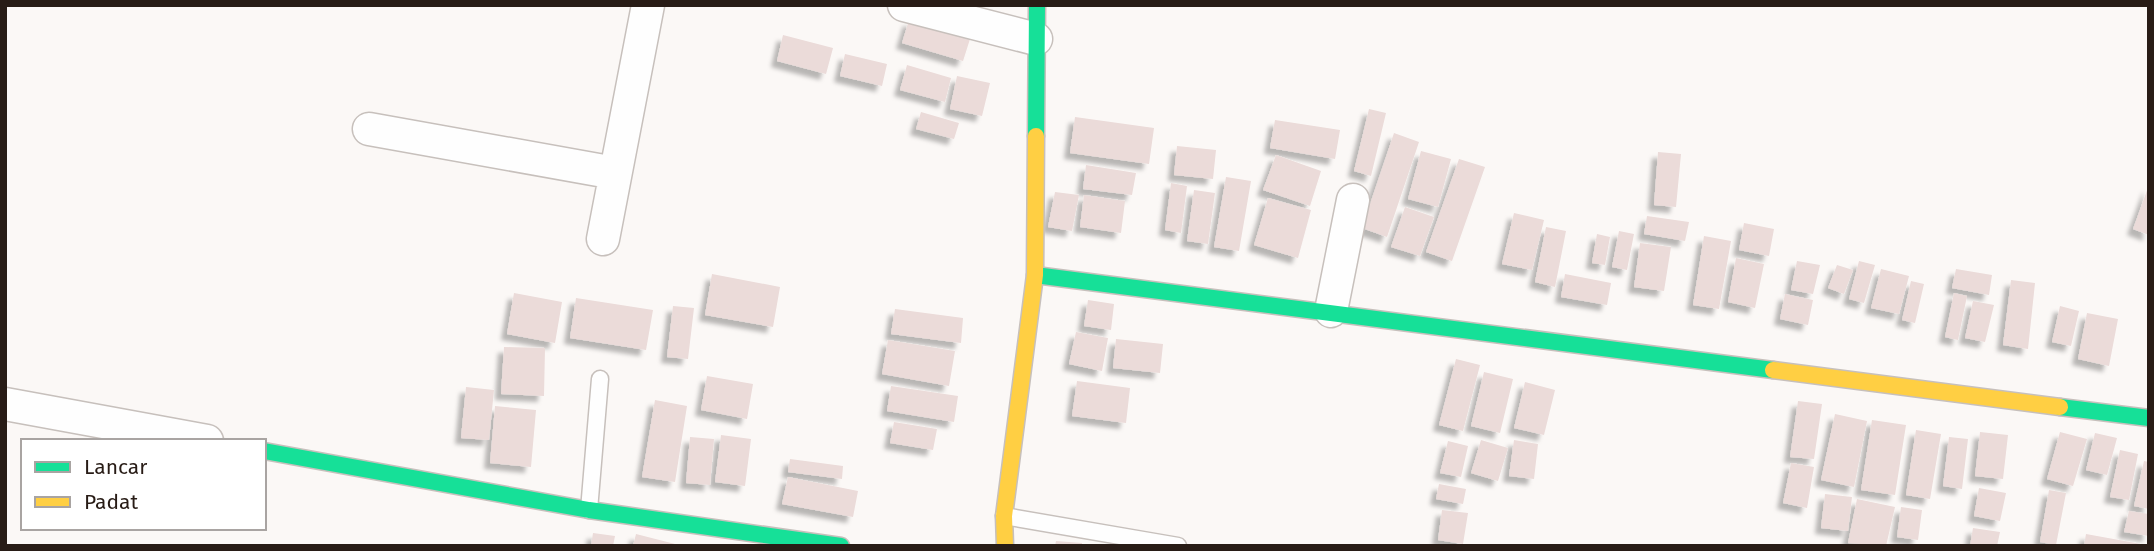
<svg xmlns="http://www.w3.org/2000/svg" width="2154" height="551" viewBox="0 0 2154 551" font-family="'Fira Sans',sans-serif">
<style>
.building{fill:#ebdbd9;filter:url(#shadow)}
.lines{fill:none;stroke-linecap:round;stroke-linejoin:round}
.lane-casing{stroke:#c7c0bc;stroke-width:19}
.street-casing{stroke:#c7c0bc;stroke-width:35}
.fast-casing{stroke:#c7c0bc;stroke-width:19}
.slow-casing{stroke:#c7c0bc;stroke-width:19}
.lane{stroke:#fefefe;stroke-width:16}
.street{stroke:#fefefe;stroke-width:32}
.fast{stroke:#16e098;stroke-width:16}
.slow{stroke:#ffcf43;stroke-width:16}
</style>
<defs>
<filter id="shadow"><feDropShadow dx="-6" dy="6" stdDeviation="2" flood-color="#0004"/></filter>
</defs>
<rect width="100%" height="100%" fill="#fbf8f6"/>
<!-- building -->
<path class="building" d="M 909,20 L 970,39 L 963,61 L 902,43 Z
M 783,35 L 833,48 L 826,74 L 777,61 Z
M 845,54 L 887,64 L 882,86 L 840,76 Z
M 907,65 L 951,78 L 945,102 L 900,90 Z
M 957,76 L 990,83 L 982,116 L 950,109 Z
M 1369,109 L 1386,113 L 1371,176 L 1354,171 Z
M 921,112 L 959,123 L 954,139 L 916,129 Z
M 1075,117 L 1154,128 L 1149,164 L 1070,153 Z
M 1275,120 L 1340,130 L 1335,159 L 1270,148 Z
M 1394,133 L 1419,142 L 1387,237 L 1362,228 Z
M 1177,146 L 1216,150 L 1213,179 L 1174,175 Z
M 1421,151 L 1451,159 L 1438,207 L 1408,199 Z
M 1658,152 L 1681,154 L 1676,207 L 1654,205 Z
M 1276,155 L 1321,171 L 1310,206 L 1263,190 Z
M 1459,159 L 1485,167 L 1452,261 L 1426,252 Z
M 1086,165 L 1136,173 L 1132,195 L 1083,189 Z
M 1226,177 L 1251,181 L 1239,251 L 1214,247 Z
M 1171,183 L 1187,186 L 1181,233 L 1165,230 Z
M 2149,185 L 2149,235 L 2133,229 Z
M 1194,190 L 1215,193 L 1208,244 L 1187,241 Z
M 1055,192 L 1079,195 L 1072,231 L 1048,227 Z
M 1084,195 L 1125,201 L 1121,233 L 1080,227 Z
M 1268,198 L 1311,210 L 1298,258 L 1254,245 Z
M 1405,207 L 1434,217 L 1420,256 L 1391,247 Z
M 1514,213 L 1544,220 L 1532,270 L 1502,264 Z
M 1647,216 L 1689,222 L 1685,241 L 1644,234 Z
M 1744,223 L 1774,229 L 1769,256 L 1739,250 Z
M 1546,227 L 1566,231 L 1555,287 L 1535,282 Z
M 1619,231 L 1634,234 L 1627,270 L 1612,267 Z
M 1597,234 L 1610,237 L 1605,265 L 1592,263 Z
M 1704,236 L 1731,241 L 1719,309 L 1693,305 Z
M 1640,243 L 1671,247 L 1664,291 L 1634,287 Z
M 1736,258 L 1764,264 L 1755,308 L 1728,302 Z
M 1797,261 L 1820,265 L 1813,294 L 1791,290 Z
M 1859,261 L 1875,265 L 1864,303 L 1849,299 Z
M 1837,265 L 1853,270 L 1844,294 L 1828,288 Z
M 1881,269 L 1909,276 L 1899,314 L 1871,308 Z
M 1956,269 L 1992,275 L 1989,295 L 1952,288 Z
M 712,274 L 780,287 L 773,327 L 705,315 Z
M 1565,274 L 1611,283 L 1607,305 L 1561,297 Z
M 2011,280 L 2035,283 L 2028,349 L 2003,345 Z
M 1911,281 L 1924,284 L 1915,323 L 1902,320 Z
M 514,293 L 562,302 L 555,343 L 507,334 Z
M 1954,293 L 1967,296 L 1958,340 L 1945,337 Z
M 1785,294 L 1813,300 L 1808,325 L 1780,319 Z
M 576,298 L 653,310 L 646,350 L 570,338 Z
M 1088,300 L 1114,304 L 1111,330 L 1084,326 Z
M 1973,301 L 1994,305 L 1985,342 L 1965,338 Z
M 673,306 L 694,308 L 688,359 L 667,357 Z
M 2060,306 L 2079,311 L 2071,346 L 2052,342 Z
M 895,309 L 963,318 L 961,343 L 891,334 Z
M 2087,313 L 2118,319 L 2109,366 L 2078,359 Z
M 1076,332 L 1108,338 L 1102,371 L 1069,364 Z
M 1116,339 L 1163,344 L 1160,373 L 1113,368 Z
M 888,340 L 955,351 L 949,386 L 882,374 Z
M 504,347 L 545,348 L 544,396 L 501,394 Z
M 1456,359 L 1480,365 L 1463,431 L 1439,425 Z
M 1484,372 L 1513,379 L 1500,433 L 1471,426 Z
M 707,376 L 753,384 L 747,419 L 701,410 Z
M 1077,381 L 1130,388 L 1126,423 L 1072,416 Z
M 1525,382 L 1555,390 L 1544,435 L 1514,428 Z
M 891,386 L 958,396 L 954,422 L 887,411 Z
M 466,387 L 494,390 L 489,440 L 461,438 Z
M 655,400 L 687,406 L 675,482 L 642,477 Z
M 1798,401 L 1822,404 L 1814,459 L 1790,457 Z
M 495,406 L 536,410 L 531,467 L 490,463 Z
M 1835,414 L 1867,421 L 1854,487 L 1821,480 Z
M 1872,420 L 1906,425 L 1895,495 L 1861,490 Z
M 894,422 L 937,429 L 933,450 L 890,443 Z
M 1916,430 L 1941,434 L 1930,499 L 1906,495 Z
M 1980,432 L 2008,435 L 2003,479 L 1975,476 Z
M 2060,432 L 2087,439 L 2073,486 L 2047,479 Z
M 2095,433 L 2117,438 L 2107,475 L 2086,470 Z
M 721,435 L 751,439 L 745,486 L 715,482 Z
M 690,437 L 714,439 L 710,485 L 686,483 Z
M 1949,437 L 1968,439 L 1962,489 L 1943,486 Z
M 1481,440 L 1508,448 L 1498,481 L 1471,473 Z
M 1514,440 L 1538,444 L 1534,479 L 1509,476 Z
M 1448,441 L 1468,446 L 1461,477 L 1440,473 Z
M 2120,450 L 2138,454 L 2129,500 L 2110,497 Z
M 790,459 L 843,466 L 842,479 L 788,472 Z
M 2144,461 L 2149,462 L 2149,509 L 2134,506 Z
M 1791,463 L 1814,467 L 1807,508 L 1783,503 Z
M 788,477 L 858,491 L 853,517 L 782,504 Z
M 1439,484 L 1466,489 L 1463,504 L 1436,499 Z
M 1979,488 L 2006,493 L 2000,521 L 1974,516 Z
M 2049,490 L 2066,493 L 2056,545 L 2040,542 Z
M 1825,494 L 1852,497 L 1848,531 L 1821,528 Z
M 1857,499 L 1895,507 L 1886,546 L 1848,543 Z
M 1901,507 L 1922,510 L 1918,540 L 1897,537 Z
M 1442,510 L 1468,513 L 1463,544 L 1438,540 Z
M 2129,511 L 2149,514 L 2149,536 L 2124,532 Z
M 1973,528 L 2000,532 L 1997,546 L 1970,546 Z
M 593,533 L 615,536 L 613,546 L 591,546 Z
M 636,534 L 679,545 L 679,546 L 633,546 Z
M 2086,534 L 2141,544 L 2141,546 L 2084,546 Z
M 1056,541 L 1082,543 L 1082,546 L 1055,546 Z"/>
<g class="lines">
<!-- lane casing -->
<g class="lane-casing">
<path id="lane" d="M 589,510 L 600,379
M 1004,516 L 1178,546"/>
</g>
<!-- street casing -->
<g class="street-casing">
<path id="street" d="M 904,5 L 1036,39
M 369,129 L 615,173
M 603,239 L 648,5
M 1331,311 L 1353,200
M 5,404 L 207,441"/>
</g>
<!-- fast casing -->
<g class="fast-casing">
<path id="fast" d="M 1036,136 L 1037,5
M 1035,275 L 1773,370
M 2060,407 L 2149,418
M 264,451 L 589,510 L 841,546"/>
</g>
<!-- slow casing -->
<g class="slow-casing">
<path id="slow" d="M 1773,370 L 2060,407
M 1005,546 L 1004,516 L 1035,275 L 1036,136"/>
</g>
<!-- lane -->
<use href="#lane" class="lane"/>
<!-- street -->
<use href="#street" class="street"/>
<!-- fast -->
<use href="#fast" class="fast"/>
<!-- slow -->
<use href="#slow" class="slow"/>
</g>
<!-- border -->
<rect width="2154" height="551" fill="none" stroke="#281c16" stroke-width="14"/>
<!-- legend -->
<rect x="21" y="439" width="245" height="91" fill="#ffffff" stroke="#a9a4a2" stroke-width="2"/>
<rect x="35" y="462" width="35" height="10" fill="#16e098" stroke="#a9a4a2" stroke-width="2"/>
<text x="84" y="474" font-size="21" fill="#281c16">Lancar</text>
<rect x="35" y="497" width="35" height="10" fill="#ffcf43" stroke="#a9a4a2" stroke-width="2"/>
<text x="84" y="509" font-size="21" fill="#281c16">Padat</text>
</svg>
